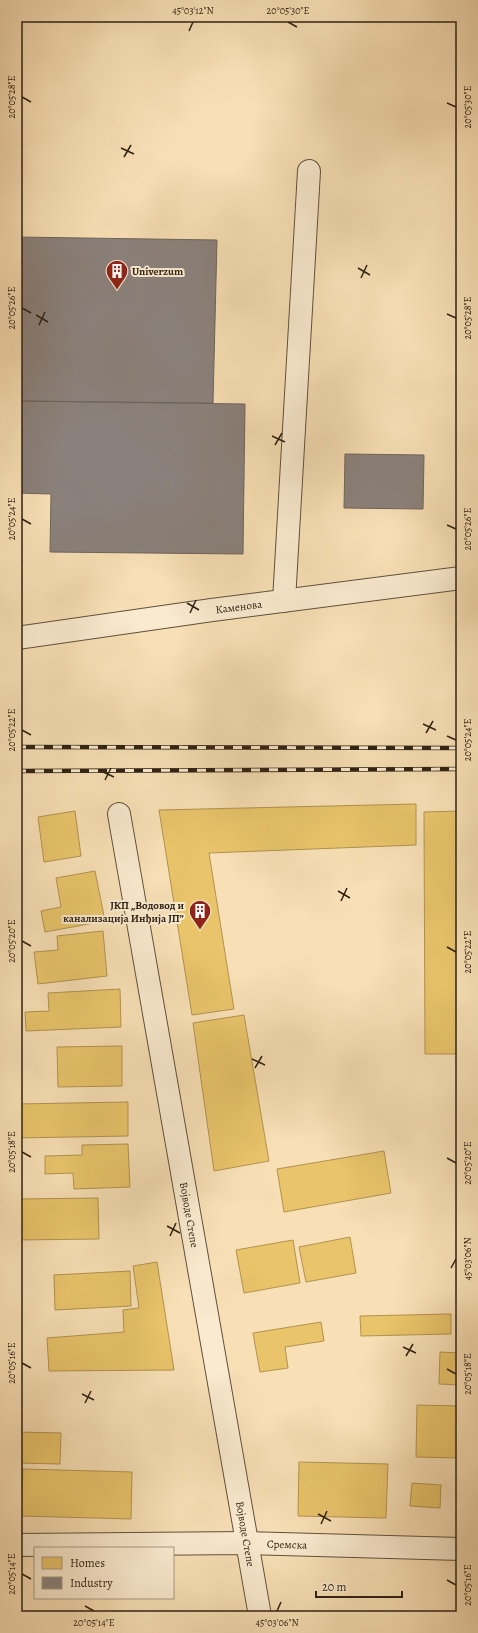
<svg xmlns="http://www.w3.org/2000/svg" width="478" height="1633" viewBox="0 0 478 1633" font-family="Alegreya,serif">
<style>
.homes{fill:#e9c46a;stroke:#b19350}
.industry{fill:#8a817c;stroke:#6e645c}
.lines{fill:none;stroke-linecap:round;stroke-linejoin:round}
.minor-casing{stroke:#60503c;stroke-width:24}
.minor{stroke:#faeacf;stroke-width:22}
.rail-casing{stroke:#2e2113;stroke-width:4.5}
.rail{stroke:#faeacf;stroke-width:3;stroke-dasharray:9;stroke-linecap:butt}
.ticks{fill:none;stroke:#2e2113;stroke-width:1.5}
.labels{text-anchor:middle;stroke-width:4;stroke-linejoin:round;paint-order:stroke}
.poi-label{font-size:11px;font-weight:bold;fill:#2e2113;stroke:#faeacf;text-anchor:start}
.street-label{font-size:11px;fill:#2e2113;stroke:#faeacf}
.neatline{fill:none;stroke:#2e2113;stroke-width:1.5}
.ticks-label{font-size:10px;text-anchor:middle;fill:#2e2113}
</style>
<rect width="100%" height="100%" fill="#f8dfb5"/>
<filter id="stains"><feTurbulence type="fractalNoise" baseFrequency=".005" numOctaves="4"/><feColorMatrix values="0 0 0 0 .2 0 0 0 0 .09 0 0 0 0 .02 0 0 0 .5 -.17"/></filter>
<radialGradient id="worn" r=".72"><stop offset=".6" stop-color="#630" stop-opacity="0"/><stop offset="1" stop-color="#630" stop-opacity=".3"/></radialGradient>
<!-- homes -->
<path class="homes" d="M 416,804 L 416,845 L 209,853 L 234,1009 L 192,1015 L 159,810 Z
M 75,811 L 81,856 L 44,862 L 38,817 Z
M 461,811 L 461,1054 L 425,1054 L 424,812 Z
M 95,871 L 105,921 L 45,932 L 41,911 L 61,907 L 56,878 Z
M 103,931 L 107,976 L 38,984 L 34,952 L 58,950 L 57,936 Z
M 120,989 L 121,1027 L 26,1031 L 25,1012 L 49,1011 L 48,993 Z
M 244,1015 L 269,1161 L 214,1171 L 193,1023 Z
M 122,1046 L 122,1086 L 58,1087 L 57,1047 Z
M 128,1102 L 128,1136 L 17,1138 L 17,1104 Z
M 128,1144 L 130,1187 L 74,1189 L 73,1173 L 45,1174 L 45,1156 L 82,1155 L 82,1145 Z
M 384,1151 L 391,1193 L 284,1212 L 277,1169 Z
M 98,1198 L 99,1239 L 17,1240 L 17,1199 Z
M 350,1237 L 356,1273 L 306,1282 L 299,1247 Z
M 293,1240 L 300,1283 L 244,1293 L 236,1250 Z
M 157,1262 L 174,1370 L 49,1371 L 47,1338 L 124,1332 L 123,1310 L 139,1308 L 133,1266 Z
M 130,1271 L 131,1306 L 55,1310 L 54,1275 Z
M 451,1314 L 451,1334 L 361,1336 L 360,1316 Z
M 321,1322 L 324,1341 L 285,1347 L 288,1368 L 260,1372 L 253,1333 Z
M 440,1352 L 461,1353 L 461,1385 L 439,1384 Z
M 417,1405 L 461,1406 L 461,1458 L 416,1457 Z
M 17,1432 L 61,1433 L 60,1464 L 17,1463 Z
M 299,1462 L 388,1464 L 386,1518 L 298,1516 Z
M 23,1469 L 132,1472 L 131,1519 L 21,1516 Z
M 412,1483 L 441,1485 L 440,1508 L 410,1506 Z"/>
<!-- industry -->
<path class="industry" d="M 17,237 L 217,240 L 213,403 L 17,401 Z
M 17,401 L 245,404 L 243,554 L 50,552 L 51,494 L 17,493 Z
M 345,454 L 424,455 L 423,509 L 344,508 Z"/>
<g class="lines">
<!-- minor casing -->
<g class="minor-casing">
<g id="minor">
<path d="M 284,601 L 309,171"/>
<path id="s1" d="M 17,638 L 212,610 L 461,578"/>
<path id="s2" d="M 119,814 L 260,1616"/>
<path id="s3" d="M 17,1545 L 246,1543 L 461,1549"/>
</g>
</g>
<!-- minor -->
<use href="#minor" class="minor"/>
<!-- rail casing -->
<g class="rail-casing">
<path id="rail" d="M 17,747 L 461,748
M 17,771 L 461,769"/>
</g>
<!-- rail -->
<use href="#rail" class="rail"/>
</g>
<!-- ticks -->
<path class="ticks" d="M 288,22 L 297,27M 189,31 L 193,22M 22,97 L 31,102M 447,103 L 456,107M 121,148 L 134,154M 124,157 L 131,145M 358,268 L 370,275M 361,278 L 367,265M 22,308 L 31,313M 447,314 L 456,318M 36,315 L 48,322M 39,325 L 45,312M 272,436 L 285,442M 275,445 L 282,433M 22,519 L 31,524M 447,525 L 456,529M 187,603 L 199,610M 190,613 L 196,600M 423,724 L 436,730M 22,730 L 31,735M 426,733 L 433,721M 447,736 L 456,740M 101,771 L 114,777M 105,780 L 111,768M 338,891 L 350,898M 341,901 L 347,888M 22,941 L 31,946M 447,947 L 456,952M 252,1059 L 265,1065M 255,1068 L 262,1056M 22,1152 L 31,1157M 447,1158 L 456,1163M 167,1226 L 180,1233M 170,1236 L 176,1223M 451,1268 L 456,1259M 403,1347 L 416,1353M 406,1356 L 413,1344M 22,1363 L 31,1368M 447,1369 L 456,1374M 82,1394 L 94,1400M 85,1403 L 91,1391M 318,1514 L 331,1521M 321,1524 L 327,1511M 22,1574 L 31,1579M 447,1580 L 456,1585M 85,1606 L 94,1611M 277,1611 L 281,1602"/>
<!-- icons -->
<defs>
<g id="building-pin" transform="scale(1.15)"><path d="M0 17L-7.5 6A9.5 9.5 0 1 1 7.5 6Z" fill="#8f2418" stroke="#faeacf"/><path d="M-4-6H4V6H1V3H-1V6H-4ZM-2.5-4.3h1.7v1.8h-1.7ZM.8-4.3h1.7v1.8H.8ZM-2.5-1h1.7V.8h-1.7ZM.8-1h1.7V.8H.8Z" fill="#fff"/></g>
</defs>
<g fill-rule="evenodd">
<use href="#building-pin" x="117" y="271"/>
<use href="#building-pin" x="200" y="911"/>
</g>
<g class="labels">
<!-- poi labels -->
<g class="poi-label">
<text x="132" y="275">Univerzum</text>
<text x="184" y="909" text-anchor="end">ЈКП „Водовод и<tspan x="184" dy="13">канализација Инђија ЈП”</tspan></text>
</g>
<!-- street labels -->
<g class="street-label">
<text dy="4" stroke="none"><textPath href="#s1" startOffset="224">Каменова</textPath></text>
<text dy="4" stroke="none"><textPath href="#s2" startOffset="407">Војводе Степе</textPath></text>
<text dy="4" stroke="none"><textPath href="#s2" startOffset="731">Војводе Степе</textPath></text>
<text dy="4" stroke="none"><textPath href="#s3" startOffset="270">Сремска</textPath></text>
</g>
</g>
<!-- margin -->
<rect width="478" height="1633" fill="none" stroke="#f8dfb5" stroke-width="44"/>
<!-- legend -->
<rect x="34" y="1547" width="140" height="52" fill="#faeacf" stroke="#a89a84"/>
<rect x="42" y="1557" width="20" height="12" fill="#e9c46a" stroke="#a89a84"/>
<text x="70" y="1567" font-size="12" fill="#2e2113">Homes</text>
<rect x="42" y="1577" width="20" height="12" fill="#8a817c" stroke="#a89a84"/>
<text x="70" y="1587" font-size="12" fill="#2e2113">Industry</text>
<!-- scale -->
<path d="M316 1591v6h86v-6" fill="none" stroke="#2e2113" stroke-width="2"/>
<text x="322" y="1591" font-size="12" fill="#2e2113" stroke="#faeacf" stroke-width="3" paint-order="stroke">20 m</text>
<rect x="22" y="22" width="434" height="1589" class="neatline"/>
<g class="ticks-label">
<text x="193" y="14">45°03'12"N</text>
<text x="288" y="14">20°05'30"E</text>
<text transform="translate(11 97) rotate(-90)" y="4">20°05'28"E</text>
<text transform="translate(467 107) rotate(-90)" y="4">20°05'30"E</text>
<text transform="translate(11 308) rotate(-90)" y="4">20°05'26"E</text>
<text transform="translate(467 318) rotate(-90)" y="4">20°05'28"E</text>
<text transform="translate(11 519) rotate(-90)" y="4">20°05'24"E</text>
<text transform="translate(467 529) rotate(-90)" y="4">20°05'26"E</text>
<text transform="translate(11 730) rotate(-90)" y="4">20°05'22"E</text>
<text transform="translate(467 740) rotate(-90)" y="4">20°05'24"E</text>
<text transform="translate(11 941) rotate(-90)" y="4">20°05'20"E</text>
<text transform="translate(467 952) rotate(-90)" y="4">20°05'22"E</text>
<text transform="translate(11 1152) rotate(-90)" y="4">20°05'18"E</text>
<text transform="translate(467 1163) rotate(-90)" y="4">20°05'20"E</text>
<text transform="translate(467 1259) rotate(-90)" y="4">45°03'06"N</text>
<text transform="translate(11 1363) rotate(-90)" y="4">20°05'16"E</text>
<text transform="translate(467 1374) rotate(-90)" y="4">20°05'18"E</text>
<text transform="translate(11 1574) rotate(-90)" y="4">20°05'14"E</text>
<text transform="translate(467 1585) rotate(-90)" y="4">20°05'16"E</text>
<text x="94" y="1626">20°05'14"E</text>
<text x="277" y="1626">45°03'06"N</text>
</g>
<rect width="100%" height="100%" filter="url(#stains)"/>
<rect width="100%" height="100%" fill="url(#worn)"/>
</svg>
